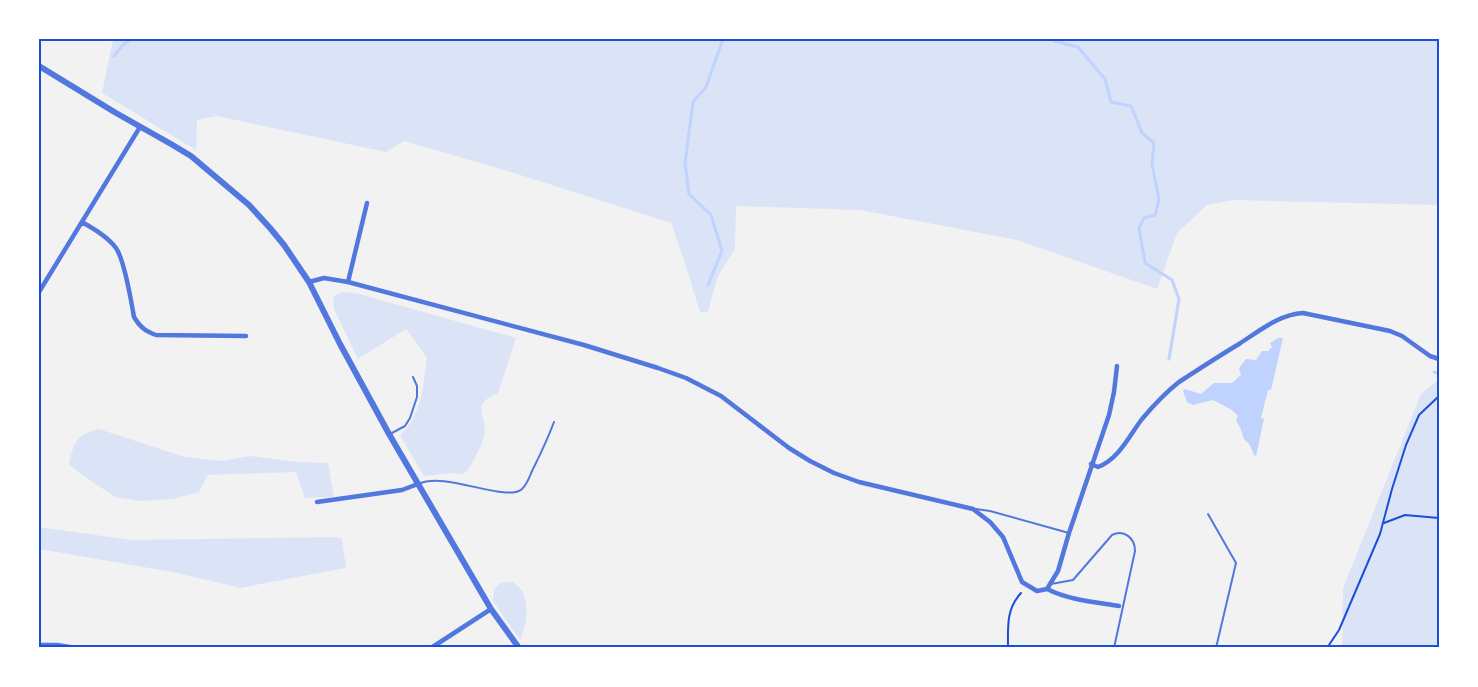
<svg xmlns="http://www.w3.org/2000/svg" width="1478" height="687" viewBox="0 0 1478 687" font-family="Ubuntu,sans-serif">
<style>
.green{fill:#dbe4f7}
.water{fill:#bfd3fe}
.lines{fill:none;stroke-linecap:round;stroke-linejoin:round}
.stream{stroke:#bfd3fe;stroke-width:3}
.path{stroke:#1d4ed8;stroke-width:2}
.service{stroke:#5277de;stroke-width:2}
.minor{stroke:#5277de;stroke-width:4.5}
.tertiary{stroke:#5277de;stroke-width:6}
.neatline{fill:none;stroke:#1d4ed8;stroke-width:2}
</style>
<rect width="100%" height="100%" fill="#f2f2f2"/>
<!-- green -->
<path class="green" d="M 113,39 L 1439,39 L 1439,205 L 1234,200 L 1207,205 L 1177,233 L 1157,289 L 1017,240 L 860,210 L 736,206 L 735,249 L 717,278 L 708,312 L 700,312 L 684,260 L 671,223 L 511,172 L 404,141 L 386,152 L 217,116 L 197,120 L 196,150 L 102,93 Z
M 346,292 L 359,294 L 516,338 L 498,393 C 468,405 489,417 484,437 C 481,448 473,461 467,471 L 463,474 L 451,473 L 424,476 L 400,435 C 422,416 423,385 427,358 L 406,329 L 358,359 L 334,309 C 332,297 333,293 346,292 Z
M 1439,379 L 1439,648 L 1342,648 L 1343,588 L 1421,394 Z
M 99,429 L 185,457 L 223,461 L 250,456 L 297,462 L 328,463 L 334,497 L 305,498 L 296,472 L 208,475 L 199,492 L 173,499 L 141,501 L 115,497 L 81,474 L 69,464 C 73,443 78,433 99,429 Z
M 39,527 L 131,540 L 337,537 L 342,539 L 346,568 L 240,588 L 178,573 L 39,549 Z
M 506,582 L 513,582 C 516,585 521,588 523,592 C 529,607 527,625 520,640 L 493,601 L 494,590 L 500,583 Z"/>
<!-- water -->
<path class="water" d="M 1278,338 L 1283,338 L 1271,390 L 1268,390 L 1261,418 L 1264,419 L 1256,456 L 1254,455 L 1250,445 L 1244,439 L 1240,427 L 1236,421 L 1238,416 L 1232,410 L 1213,400 L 1193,405 L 1187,402 L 1183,391 L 1185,389 L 1201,394 L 1214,383 L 1232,383 L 1241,375 L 1239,368 L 1246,359 L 1256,360 L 1262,351 L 1268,351 L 1272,347 L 1270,343 Z"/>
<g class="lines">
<!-- stream -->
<path class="stream" d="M 1054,39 L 1054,41 L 1078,47 L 1105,79 L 1111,102 L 1131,106 L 1142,133 L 1154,143 L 1152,164 L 1159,200 L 1155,215 L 1144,218 L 1139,228 L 1145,263 L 1172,280 L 1179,299 L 1169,359
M 114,56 L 123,45 L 131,39
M 708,285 L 722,251 L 711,215 L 689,194 L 685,163 L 693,102 L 706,87 L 723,39
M 1434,372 L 1439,373"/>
<!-- path -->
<path class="path" d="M 1384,523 L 1405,515 L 1439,518
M 1008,648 C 1008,627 1006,609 1021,593
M 1327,648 L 1339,630 L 1380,534 L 1392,489 L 1406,445 L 1419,415 L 1439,396"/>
<!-- service -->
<path class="service" d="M 390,434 L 405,426 L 410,418 L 417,397 L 417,386 L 413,377
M 419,484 C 444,471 507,503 522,489 C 528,483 530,475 533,469 C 541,453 548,438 554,422
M 976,509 L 990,511 L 1069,533
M 1208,514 L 1236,563 L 1216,648
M 1051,584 L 1073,580 L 1112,535 C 1124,529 1135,538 1135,551 L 1114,648"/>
<!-- minor -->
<path class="minor" d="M 82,222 C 94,229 108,237 116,248 C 125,261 131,301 134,317 C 140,327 145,331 156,335 L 246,336
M 309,282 L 324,278 L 348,282 L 584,345 L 658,368 L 686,378 L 721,396 L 789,448 L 810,461 L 834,473 L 859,482 L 973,509 L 990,522 L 1003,537 L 1022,582 L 1037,591 L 1047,589 L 1058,571 L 1069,533 L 1109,415 L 1114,392 L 1117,366
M 348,282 L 367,203
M 39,292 L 140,127
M 1091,464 L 1098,467 C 1119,459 1129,436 1142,419 C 1153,406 1165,393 1179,382 C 1199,369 1219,356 1239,344 C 1259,331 1280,314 1303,313 L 1390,331 L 1402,336 L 1430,356 L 1439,359
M 317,502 L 402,490 L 418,484
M 1047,589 C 1069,600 1094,602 1119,606
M 39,645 L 57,645 L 76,648
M 431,648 L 491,609"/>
<!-- tertiary -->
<path class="tertiary" d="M 39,66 L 116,113 L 171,144 L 191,156 L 249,205 L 270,228 L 284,245 L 309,282 L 340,344 L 389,434 L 491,609 L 519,648"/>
</g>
<!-- border -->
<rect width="1478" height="687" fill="none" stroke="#ffffff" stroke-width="81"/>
<rect x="40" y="40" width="1398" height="606" class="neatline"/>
</svg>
